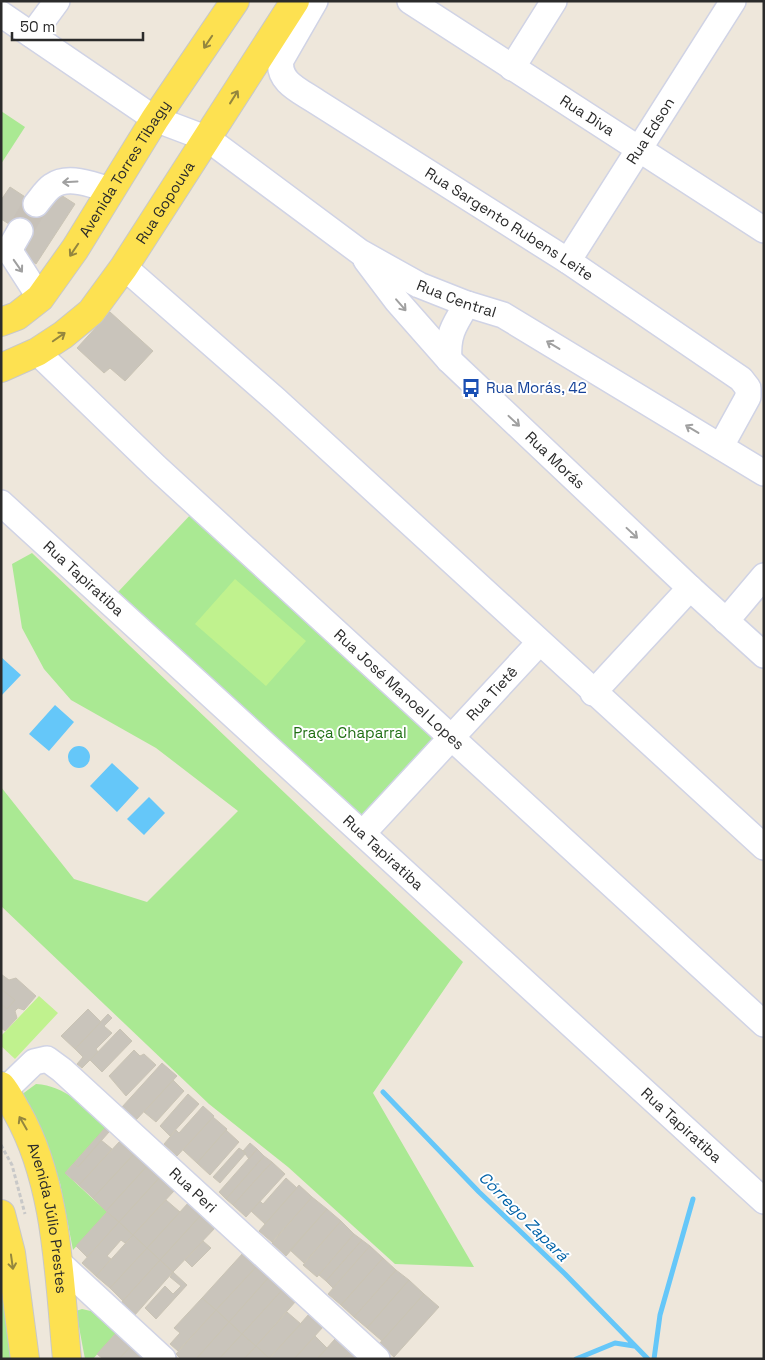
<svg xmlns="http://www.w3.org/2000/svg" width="765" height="1360" viewBox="0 0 765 1360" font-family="'Space Grotesk',sans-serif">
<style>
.green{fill:#aae993}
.pitch{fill:#c0f28e}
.water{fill:#65c7f9}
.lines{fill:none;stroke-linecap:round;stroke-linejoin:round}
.stream{stroke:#65c7f9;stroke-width:5}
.building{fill:#c9c4bb;stroke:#cac4b5}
.minor-tunnel{stroke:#c7c1b8;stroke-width:25;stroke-dasharray:25 12;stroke-linecap:butt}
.minor-casing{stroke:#d0d3e5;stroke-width:28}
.major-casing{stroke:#c8c8c8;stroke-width:30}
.path{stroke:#c8c8c8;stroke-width:3;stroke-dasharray:4 2.5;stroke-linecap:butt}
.minor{stroke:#fff;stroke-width:25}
.major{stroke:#fde151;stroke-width:28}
.oneway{stroke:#94863e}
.oneway2{stroke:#a0a0a0}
.labels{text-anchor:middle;stroke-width:4;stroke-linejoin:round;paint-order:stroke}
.street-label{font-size:15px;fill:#2b2b2b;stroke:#fff}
.transit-label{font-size:15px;fill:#164399;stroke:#fff;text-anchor:start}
.park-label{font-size:15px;fill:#206f14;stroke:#fff}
.water-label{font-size:16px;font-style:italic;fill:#0162a8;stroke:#fff}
</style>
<rect width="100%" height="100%" fill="#eee7db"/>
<!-- green -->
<path class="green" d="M 1,111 L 25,127 L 1,164 Z
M 193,512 L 438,739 L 363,820 L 118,592 Z
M 32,553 L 463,962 L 373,1093 L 474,1267 L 395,1264 L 288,1167 L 209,1104 L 1,906 L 1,787 L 74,879 L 147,902 L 238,811 L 156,748 L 71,700 L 44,669 L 22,628 L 12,564 Z
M 36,1084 C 66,1086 85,1107 107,1126 L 65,1173 L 107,1212 L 73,1250 L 60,1183 L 41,1128 L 21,1095 Z
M 1,1225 L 23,1359 L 1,1359 Z
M 82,1309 L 95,1312 L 117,1332 L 93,1359 L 85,1359 L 76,1311 Z"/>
<!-- pitch -->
<path class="pitch" d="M 235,579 L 306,641 L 266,686 L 195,624 Z
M 39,996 L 58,1013 L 15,1059 L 1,1046 L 1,1036 Z"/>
<!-- water -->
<path class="water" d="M 1,657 L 21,675 L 1,696 Z
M 55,705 L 74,722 L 49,751 L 29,734 Z
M68 757a11 11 0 1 1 22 0a11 11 0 1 1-22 0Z
M 112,763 L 139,788 L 117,812 L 90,786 Z
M 149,797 L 165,813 L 144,835 L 127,819 Z"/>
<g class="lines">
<!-- stream -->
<path class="stream" d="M 383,1092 L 479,1192 L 565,1274 L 648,1359
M 576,1359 L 615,1343 L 634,1346
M 654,1359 L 660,1315 L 693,1199"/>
</g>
<!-- building -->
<path class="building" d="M 10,187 L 39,206 L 50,188 L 75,204 L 36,264 L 14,250 L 25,234 L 1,219 L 1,200 Z
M 110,312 L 153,351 L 125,381 L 110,368 L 104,373 L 77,348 Z
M 1,974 L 9,980 L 16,978 L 36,996 L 24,1010 L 18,1008 L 15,1011 L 17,1018 L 5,1031 L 1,1028 Z
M 1,989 L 15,1000 L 7,1009 L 1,1004 Z
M 88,1009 L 101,1022 L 75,1049 L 61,1036 Z
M 108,1014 L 112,1018 L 104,1026 L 112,1033 L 96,1049 L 98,1052 L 82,1068 L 77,1064 L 83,1057 L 75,1049 Z
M 120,1029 L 132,1041 L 102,1072 L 90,1060 Z
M 134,1050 L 140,1056 L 144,1054 L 156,1065 L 126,1096 L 109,1076 Z
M 162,1063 L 177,1076 L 136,1120 L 122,1107 Z
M 173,1080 L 184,1091 L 156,1122 L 144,1112 Z
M 188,1094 L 199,1104 L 170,1136 L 160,1126 Z
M 203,1106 L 214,1116 L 177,1156 L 164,1144 L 176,1130 L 179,1133 Z
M 213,1117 L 227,1129 L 197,1163 L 183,1150 Z
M 105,1128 L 109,1132 L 78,1167 L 74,1163 Z
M 226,1130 L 239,1142 L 210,1175 L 197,1163 Z
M 101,1140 L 112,1149 L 79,1185 L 65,1173 L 74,1163 L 78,1167 Z
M 120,1141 L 134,1154 L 93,1198 L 79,1185 Z
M 250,1143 L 257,1149 L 249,1159 L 243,1151 Z
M 239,1148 L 246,1153 L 220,1183 L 213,1177 Z
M 257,1149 L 264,1156 L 226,1199 L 219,1192 Z
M 134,1154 L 147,1166 L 106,1211 L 93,1198 Z
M 264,1156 L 272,1162 L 233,1205 L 226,1199 Z
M 272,1162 L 285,1174 L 246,1217 L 233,1205 Z
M 147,1166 L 160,1177 L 119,1222 L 106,1211 Z
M 160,1177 L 174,1191 L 133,1235 L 119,1222 Z
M 286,1178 L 297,1188 L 265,1224 L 251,1211 L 260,1201 L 263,1204 Z
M 299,1185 L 312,1197 L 272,1242 L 259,1231 Z
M 312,1197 L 327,1209 L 286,1256 L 272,1243 Z
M 166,1200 L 180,1212 L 147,1248 L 133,1235 Z
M 189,1202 L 202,1214 L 160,1260 L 147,1248 Z
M 327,1209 L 341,1221 L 304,1263 L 290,1250 Z
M 107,1212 L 119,1222 L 87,1257 L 76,1246 Z
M 202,1214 L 216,1227 L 173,1272 L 160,1260 Z
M 341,1221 L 354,1234 L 317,1277 L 303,1265 Z
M 119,1222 L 133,1235 L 125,1243 L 121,1240 L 107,1256 L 111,1259 L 96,1276 L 82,1263 Z
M 354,1234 L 362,1240 L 326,1281 L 319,1275 Z
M 133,1235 L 147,1248 L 110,1288 L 96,1276 Z
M 362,1240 L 370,1246 L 333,1288 L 326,1281 Z
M 203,1241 L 211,1248 L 192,1267 L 185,1260 Z
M 370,1246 L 383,1258 L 341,1305 L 328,1294 Z
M 147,1248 L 160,1260 L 123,1301 L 110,1288 Z
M 243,1253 L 257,1266 L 216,1310 L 202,1298 Z
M 383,1258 L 396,1270 L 354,1317 L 341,1305 Z
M 160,1260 L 173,1272 L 134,1316 L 120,1304 Z
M 257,1266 L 269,1277 L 229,1322 L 216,1310 Z
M 396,1270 L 409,1280 L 367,1328 L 354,1317 Z
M 173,1272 L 187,1285 L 156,1319 L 145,1308 L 165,1286 L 173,1294 L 181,1286 L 170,1277 Z
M 269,1277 L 283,1289 L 242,1334 L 229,1322 Z
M 409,1280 L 424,1294 L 382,1341 L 367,1328 Z
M 283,1289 L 296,1301 L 256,1346 L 242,1334 Z
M 424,1294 L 439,1307 L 394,1357 L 379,1344 Z
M 202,1298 L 216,1310 L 178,1351 L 170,1344 L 180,1333 L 174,1328 Z
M 216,1310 L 229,1322 L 196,1359 L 181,1359 L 176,1354 Z
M 287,1312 L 301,1324 L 269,1358 L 256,1346 Z
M 309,1314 L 323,1327 L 294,1359 L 269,1359 Z
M 229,1322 L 242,1334 L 219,1359 L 196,1359 Z
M 117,1332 L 131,1346 L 119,1359 L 103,1359 L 97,1354 Z
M 242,1334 L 256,1346 L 244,1359 L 219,1359 Z
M 315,1336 L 327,1348 L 317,1359 L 294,1359 Z
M 335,1339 L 350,1352 L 343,1359 L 317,1359 Z
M 131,1346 L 144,1358 L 144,1359 L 119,1359 Z
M 256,1346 L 269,1358 L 269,1359 L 244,1359 Z
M 350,1352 L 357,1359 L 343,1359 Z"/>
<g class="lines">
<!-- minor-tunnel -->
<path class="minor-tunnel" d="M 20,231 L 36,204"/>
<!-- minor casing -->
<g class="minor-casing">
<g id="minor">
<path id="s1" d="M 315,1 L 281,60 C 277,82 301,91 317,102 L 568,261 L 741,379 L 748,388 L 748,397 L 721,446"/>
<path id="s2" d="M 410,1 L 764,230"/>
<path id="s3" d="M 1,14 L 155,119 L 208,139 L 360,252 L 419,285 L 467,304 L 503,315 L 764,473"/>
<path d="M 32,35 L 57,1"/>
<path d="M 512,68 L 554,1"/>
<path d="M 36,204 C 41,198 46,190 52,186 C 69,174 94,186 112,190"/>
<path d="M 20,231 L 12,245 L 11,253 L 40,298"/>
<path id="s4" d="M 366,260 L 397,301 L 449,360 L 690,588 L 764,655"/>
<path id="s5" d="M 568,261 L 733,1"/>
<path d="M 124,267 L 277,401 L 764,847"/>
<path id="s6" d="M 37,352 L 156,467 L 764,1024"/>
<path d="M 449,360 C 447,335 454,325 467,304"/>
<path id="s7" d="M 1,503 L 764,1201"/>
<path d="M 726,621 L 764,576"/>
<path d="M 593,693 L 690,588"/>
<path id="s8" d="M 363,833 L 539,643"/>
<path id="s9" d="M 5,1090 L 34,1062 L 47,1059 L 62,1070 L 377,1359"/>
<path d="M 58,1262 L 163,1359"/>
</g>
</g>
<!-- major casing -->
<g class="major-casing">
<g id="major">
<path id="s10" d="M 1,322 L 17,316 L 40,298 L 75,249 L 155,119 L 235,1"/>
<path id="s11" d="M 1,368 L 37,352 L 63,335 L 91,312 L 124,267 L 295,1"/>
<path id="s12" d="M 1,1086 C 8,1094 12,1104 17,1112 C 58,1184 59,1278 67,1359"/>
<path d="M 1,1214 L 11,1253 L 25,1359"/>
</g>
</g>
<!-- path -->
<path class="path" d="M 1,1145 L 12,1165 L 25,1214"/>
<!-- minor -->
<use href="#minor" class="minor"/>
<!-- major -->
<use href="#major" class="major"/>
</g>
<!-- one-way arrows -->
<defs><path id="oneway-shaft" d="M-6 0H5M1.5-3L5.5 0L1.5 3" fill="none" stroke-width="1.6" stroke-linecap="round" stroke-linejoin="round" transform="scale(1.25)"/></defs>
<g class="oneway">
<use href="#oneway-shaft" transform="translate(208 42) rotate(124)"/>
<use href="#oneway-shaft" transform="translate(234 97) rotate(-58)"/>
<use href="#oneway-shaft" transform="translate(74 250) rotate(124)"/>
<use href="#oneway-shaft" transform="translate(59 337) rotate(-35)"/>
<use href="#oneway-shaft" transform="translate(23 1123) rotate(-120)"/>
<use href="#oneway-shaft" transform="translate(12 1262) rotate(82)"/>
</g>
<g class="oneway2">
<use href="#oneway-shaft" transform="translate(70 182) rotate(177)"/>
<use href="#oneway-shaft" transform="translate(18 266) rotate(55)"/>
<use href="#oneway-shaft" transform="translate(401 305) rotate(49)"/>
<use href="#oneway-shaft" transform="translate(553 345) rotate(-149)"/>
<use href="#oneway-shaft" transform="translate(514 421) rotate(43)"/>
<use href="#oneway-shaft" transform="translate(692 429) rotate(-149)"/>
<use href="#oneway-shaft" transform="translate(632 533) rotate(43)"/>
</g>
<!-- icons -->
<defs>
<g id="bus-bare" transform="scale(1.5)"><path d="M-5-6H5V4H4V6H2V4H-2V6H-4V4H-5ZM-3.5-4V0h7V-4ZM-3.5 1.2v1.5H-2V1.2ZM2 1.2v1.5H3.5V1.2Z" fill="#1a4fb4" stroke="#fff" stroke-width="2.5" paint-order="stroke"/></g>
</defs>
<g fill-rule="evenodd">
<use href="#bus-bare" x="471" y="388"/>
</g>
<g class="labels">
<!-- street labels -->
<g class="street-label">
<text dy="5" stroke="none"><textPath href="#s2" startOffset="211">Rua Diva</textPath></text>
<text dy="5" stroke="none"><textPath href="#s5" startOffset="154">Rua Edson</textPath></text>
<text dy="5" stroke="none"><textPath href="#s10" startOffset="201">Avenida Torres Tibagy</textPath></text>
<text dy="5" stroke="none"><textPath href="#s11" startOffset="239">Rua Gopouva</textPath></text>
<text dy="5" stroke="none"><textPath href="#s1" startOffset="355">Rua Sargento Rubens Leite</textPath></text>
<text dy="5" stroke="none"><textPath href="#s3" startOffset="540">Rua Central</textPath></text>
<text dy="5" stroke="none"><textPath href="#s4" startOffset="276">Rua Morás</textPath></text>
<text dy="5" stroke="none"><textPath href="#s7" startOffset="112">Rua Tapiratiba</textPath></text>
<text dy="5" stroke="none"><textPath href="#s6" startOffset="495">Rua José Manoel Lopes</textPath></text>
<text dy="5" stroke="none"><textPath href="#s8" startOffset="190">Rua Tietê</textPath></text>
<text dy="5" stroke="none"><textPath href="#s7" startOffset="518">Rua Tapiratiba</textPath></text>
<text dy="5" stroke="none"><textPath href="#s7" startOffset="922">Rua Tapiratiba</textPath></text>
<text dy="5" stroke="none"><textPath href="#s9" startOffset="250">Rua Peri</textPath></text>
<text dy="5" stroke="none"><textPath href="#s12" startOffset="142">Avenida Júlio Prestes</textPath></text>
</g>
<!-- transit labels -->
<g class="transit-label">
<text x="486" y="393">Rua Morás, 42</text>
</g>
<!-- park labels -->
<g class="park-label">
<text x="350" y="738">Praça Chaparral</text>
</g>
<!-- water labels -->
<g class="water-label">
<text transform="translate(524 1216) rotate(45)" y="6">Córrego Zapará</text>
</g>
</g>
<!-- border -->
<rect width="765" height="1360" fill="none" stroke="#2b2b2b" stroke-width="5"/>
<!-- scale -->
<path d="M12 32v8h131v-8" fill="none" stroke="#2b2b2b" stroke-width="2.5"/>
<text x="20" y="32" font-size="15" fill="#2b2b2b" stroke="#ffffff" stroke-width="4" paint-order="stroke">50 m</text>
</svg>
